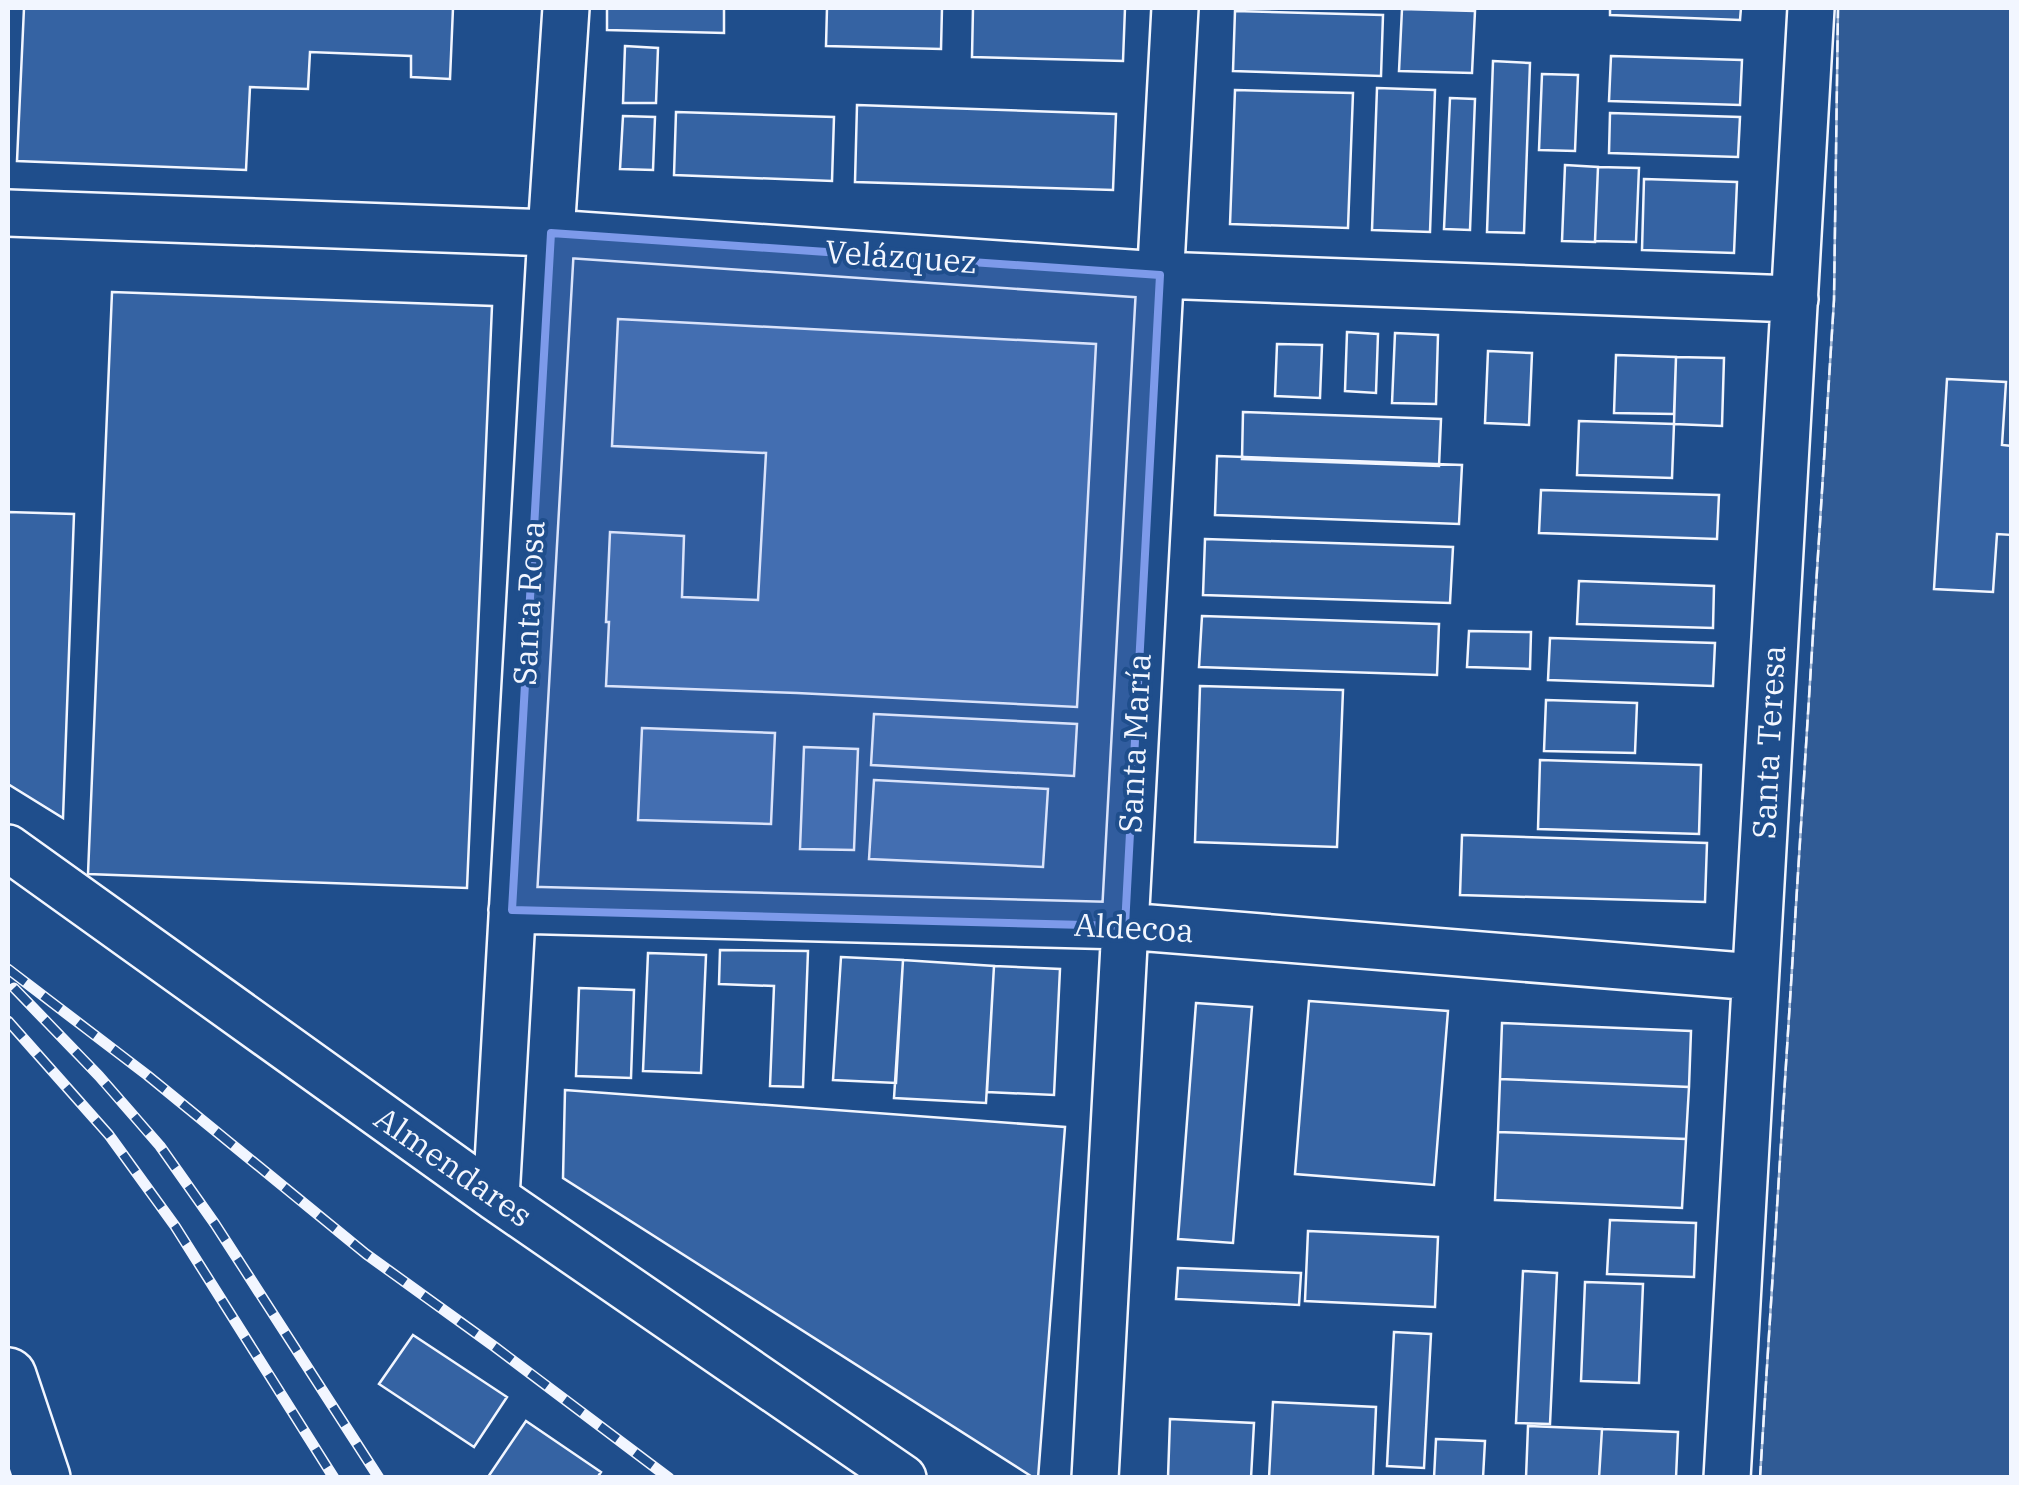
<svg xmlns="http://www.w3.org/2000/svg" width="2019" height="1485" viewBox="0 0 2019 1485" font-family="'IBM Plex Serif',serif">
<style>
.green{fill:#305b95;stroke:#a8bbd7;stroke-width:2.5}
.building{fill:#3563a3;stroke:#f2f6ff;stroke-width:2.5}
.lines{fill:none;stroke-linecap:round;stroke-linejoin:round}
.minor-casing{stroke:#f2f6ff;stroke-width:50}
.primary-casing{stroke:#f2f6ff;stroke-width:60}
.minor{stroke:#1f4e8c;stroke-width:45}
.primary{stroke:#1f4e8c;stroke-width:55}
.rail-casing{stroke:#f2f6ff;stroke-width:11}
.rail{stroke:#1f4e8c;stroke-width:8;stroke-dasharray:22;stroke-linecap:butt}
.fence{stroke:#f2f6ff;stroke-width:2.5;stroke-dasharray:12 5;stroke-linecap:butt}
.marked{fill:#7d9aea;fill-opacity:0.2;stroke:#7d9aea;stroke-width:8;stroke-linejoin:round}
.labels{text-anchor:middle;stroke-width:8;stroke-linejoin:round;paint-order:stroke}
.street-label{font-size:32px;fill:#f2f6ff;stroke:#1f4e8c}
</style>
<rect width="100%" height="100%" fill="#1f4e8c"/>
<!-- green -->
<path class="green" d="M 1838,8 L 2011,8 L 2011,1477 L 1760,1478 L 1834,300 Z"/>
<!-- building -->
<path class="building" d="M 24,8 L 453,8 L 450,79 L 411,77 L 411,56 L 310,52 L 308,89 L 250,87 L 246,170 L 17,161 Z
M 607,8 L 724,8 L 724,33 L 607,30 Z
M 827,8 L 942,8 L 941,49 L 826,46 Z
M 973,8 L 1125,8 L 1123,61 L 972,57 Z
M 1610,8 L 1741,8 L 1740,20 L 1610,15 Z
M 1402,9 L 1475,11 L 1472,73 L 1399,71 Z
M 1235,11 L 1383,15 L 1381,76 L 1233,71 Z
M 625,46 L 658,48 L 656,103 L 623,103 Z
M 1611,56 L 1742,60 L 1740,105 L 1609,101 Z
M 1493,61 L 1530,63 L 1524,233 L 1487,232 Z
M 1542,74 L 1578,75 L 1575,151 L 1539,150 Z
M 1377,88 L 1435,90 L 1430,232 L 1372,230 Z
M 1235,90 L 1353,93 L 1348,228 L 1230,224 Z
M 1450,98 L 1475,99 L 1470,230 L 1444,229 Z
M 857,105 L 1116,114 L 1113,190 L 855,182 Z
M 676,112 L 834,117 L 832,181 L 674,175 Z
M 1610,113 L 1740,117 L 1738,157 L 1609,153 Z
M 623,116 L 655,117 L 653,170 L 620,169 Z
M 1565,165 L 1598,167 L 1595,242 L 1562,241 Z
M 1598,167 L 1639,168 L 1636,242 L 1595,241 Z
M 1644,179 L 1737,182 L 1734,253 L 1642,250 Z
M 112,292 L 492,306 L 467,888 L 88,874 Z
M 618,319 L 1096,344 L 1077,707 L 797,693 L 606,686 L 609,622 L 606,622 L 610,532 L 684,536 L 682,597 L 758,600 L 766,453 L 612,446 Z
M 1347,332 L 1378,334 L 1376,393 L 1345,391 Z
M 1395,333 L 1438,335 L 1436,404 L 1392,403 Z
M 1277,344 L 1322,345 L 1320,398 L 1275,396 Z
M 1488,351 L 1532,353 L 1529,425 L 1485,423 Z
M 1616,355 L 1676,357 L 1674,414 L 1614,413 Z
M 1676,357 L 1724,358 L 1722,426 L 1674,424 Z
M 1947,379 L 2006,382 L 2002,445 L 2012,446 L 2012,535 L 1997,534 L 1993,592 L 1934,589 Z
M 1243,412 L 1441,419 L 1439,466 L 1242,459 Z
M 1579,421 L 1674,424 L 1672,478 L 1577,475 Z
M 1217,456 L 1462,465 L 1459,524 L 1215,515 Z
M 1541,490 L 1719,495 L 1717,539 L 1539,533 Z
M 8,512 L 74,514 L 63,818 L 8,784 Z
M 1205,539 L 1453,547 L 1450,603 L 1203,595 Z
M 1579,581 L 1714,586 L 1713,628 L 1577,624 Z
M 1202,616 L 1439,624 L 1437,675 L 1199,667 Z
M 1469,631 L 1531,632 L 1530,669 L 1467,667 Z
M 1550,638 L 1715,643 L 1713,686 L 1548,680 Z
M 1200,686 L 1343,690 L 1337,847 L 1195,842 Z
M 1546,700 L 1637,703 L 1635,753 L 1544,751 Z
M 874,714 L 1077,724 L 1074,776 L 871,765 Z
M 642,728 L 775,733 L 771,824 L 638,820 Z
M 804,747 L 858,749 L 854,850 L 800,849 Z
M 1540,760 L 1701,765 L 1699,834 L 1538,829 Z
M 874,780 L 1048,789 L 1043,867 L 869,859 Z
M 1462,835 L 1707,843 L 1705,902 L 1460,895 Z
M 720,950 L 808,951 L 803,1087 L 770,1086 L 774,986 L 719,984 Z
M 648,953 L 706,955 L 701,1073 L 643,1071 Z
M 841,957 L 903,960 L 896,1083 L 833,1080 Z
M 903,960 L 994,966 L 986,1103 L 894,1098 Z
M 994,966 L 1060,969 L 1054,1095 L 987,1092 Z
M 579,988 L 634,990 L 631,1078 L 576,1076 Z
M 1309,1001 L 1448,1011 L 1434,1185 L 1295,1174 Z
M 1196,1003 L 1252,1007 L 1233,1243 L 1178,1239 Z
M 1502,1023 L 1691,1031 L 1689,1087 L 1500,1079 Z
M 1500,1079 L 1689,1087 L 1686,1139 L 1498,1132 Z
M 565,1090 L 1065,1127 L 1038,1478 L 1034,1478 L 563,1178 Z
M 1498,1132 L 1686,1139 L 1682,1208 L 1495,1200 Z
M 1610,1220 L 1696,1223 L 1694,1277 L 1607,1274 Z
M 1308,1231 L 1438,1237 L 1435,1307 L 1305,1301 Z
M 1178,1268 L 1301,1273 L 1299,1305 L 1176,1299 Z
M 1523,1271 L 1557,1273 L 1550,1424 L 1516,1423 Z
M 1585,1282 L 1643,1284 L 1639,1383 L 1581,1381 Z
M 1394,1332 L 1431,1334 L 1424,1468 L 1387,1466 Z
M 413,1335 L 507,1397 L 474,1447 L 379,1384 Z
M 1273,1402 L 1376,1407 L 1373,1478 L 1269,1478 Z
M 1170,1419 L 1254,1423 L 1251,1478 L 1168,1478 Z
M 526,1421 L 601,1472 L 597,1478 L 488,1477 Z
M 1528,1426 L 1602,1429 L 1599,1478 L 1526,1478 Z
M 1602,1429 L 1678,1432 L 1676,1478 L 1599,1478 Z
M 1436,1439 L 1485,1441 L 1483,1478 L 1434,1478 Z"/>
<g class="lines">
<!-- minor casing -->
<g class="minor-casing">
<path id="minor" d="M 8,213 L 551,233 L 1160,275 L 1795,299
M 8,848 L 496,1198 L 903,1478
M 512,910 L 1125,926 L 1755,977
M 496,1198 L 551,233 L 566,8
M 1095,1478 L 1175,8
M 1727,1478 L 1811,8"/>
</g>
<!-- primary casing -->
<g class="primary-casing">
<path id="primary" d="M 8,1376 L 42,1478"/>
</g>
<!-- minor -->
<use href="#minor" class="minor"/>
<!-- primary -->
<use href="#primary" class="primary"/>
<!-- rail casing -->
<g class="rail-casing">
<path id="rail" d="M 8,969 L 147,1075 L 366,1254 L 495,1347 L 669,1478
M 14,988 L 99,1076 L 160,1146 L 215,1224 L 379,1478
M 8,1021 L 109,1135 L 175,1226 L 334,1478"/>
</g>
<!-- rail -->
<use href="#rail" class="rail"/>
<!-- fence -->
<path class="fence" d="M 1760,1478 L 1834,300 L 1838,8"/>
</g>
<!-- marked area -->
<path class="marked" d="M 551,233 L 1160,275 L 1125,926 L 512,910 Z"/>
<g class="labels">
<!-- street labels -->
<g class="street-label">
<text transform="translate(901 257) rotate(4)" y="11">Velázquez</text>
<text transform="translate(529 603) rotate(-87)" y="11">Santa Rosa</text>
<text transform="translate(1769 742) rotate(-87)" y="11">Santa Teresa</text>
<text transform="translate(1135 743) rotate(-87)" y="11">Santa María</text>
<text transform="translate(1134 928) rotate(3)" y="11">Aldecoa</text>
<text transform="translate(453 1167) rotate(35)" y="11">Almendares</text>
</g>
</g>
<!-- border -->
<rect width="2019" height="1485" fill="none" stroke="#f2f6ff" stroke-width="20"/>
</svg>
